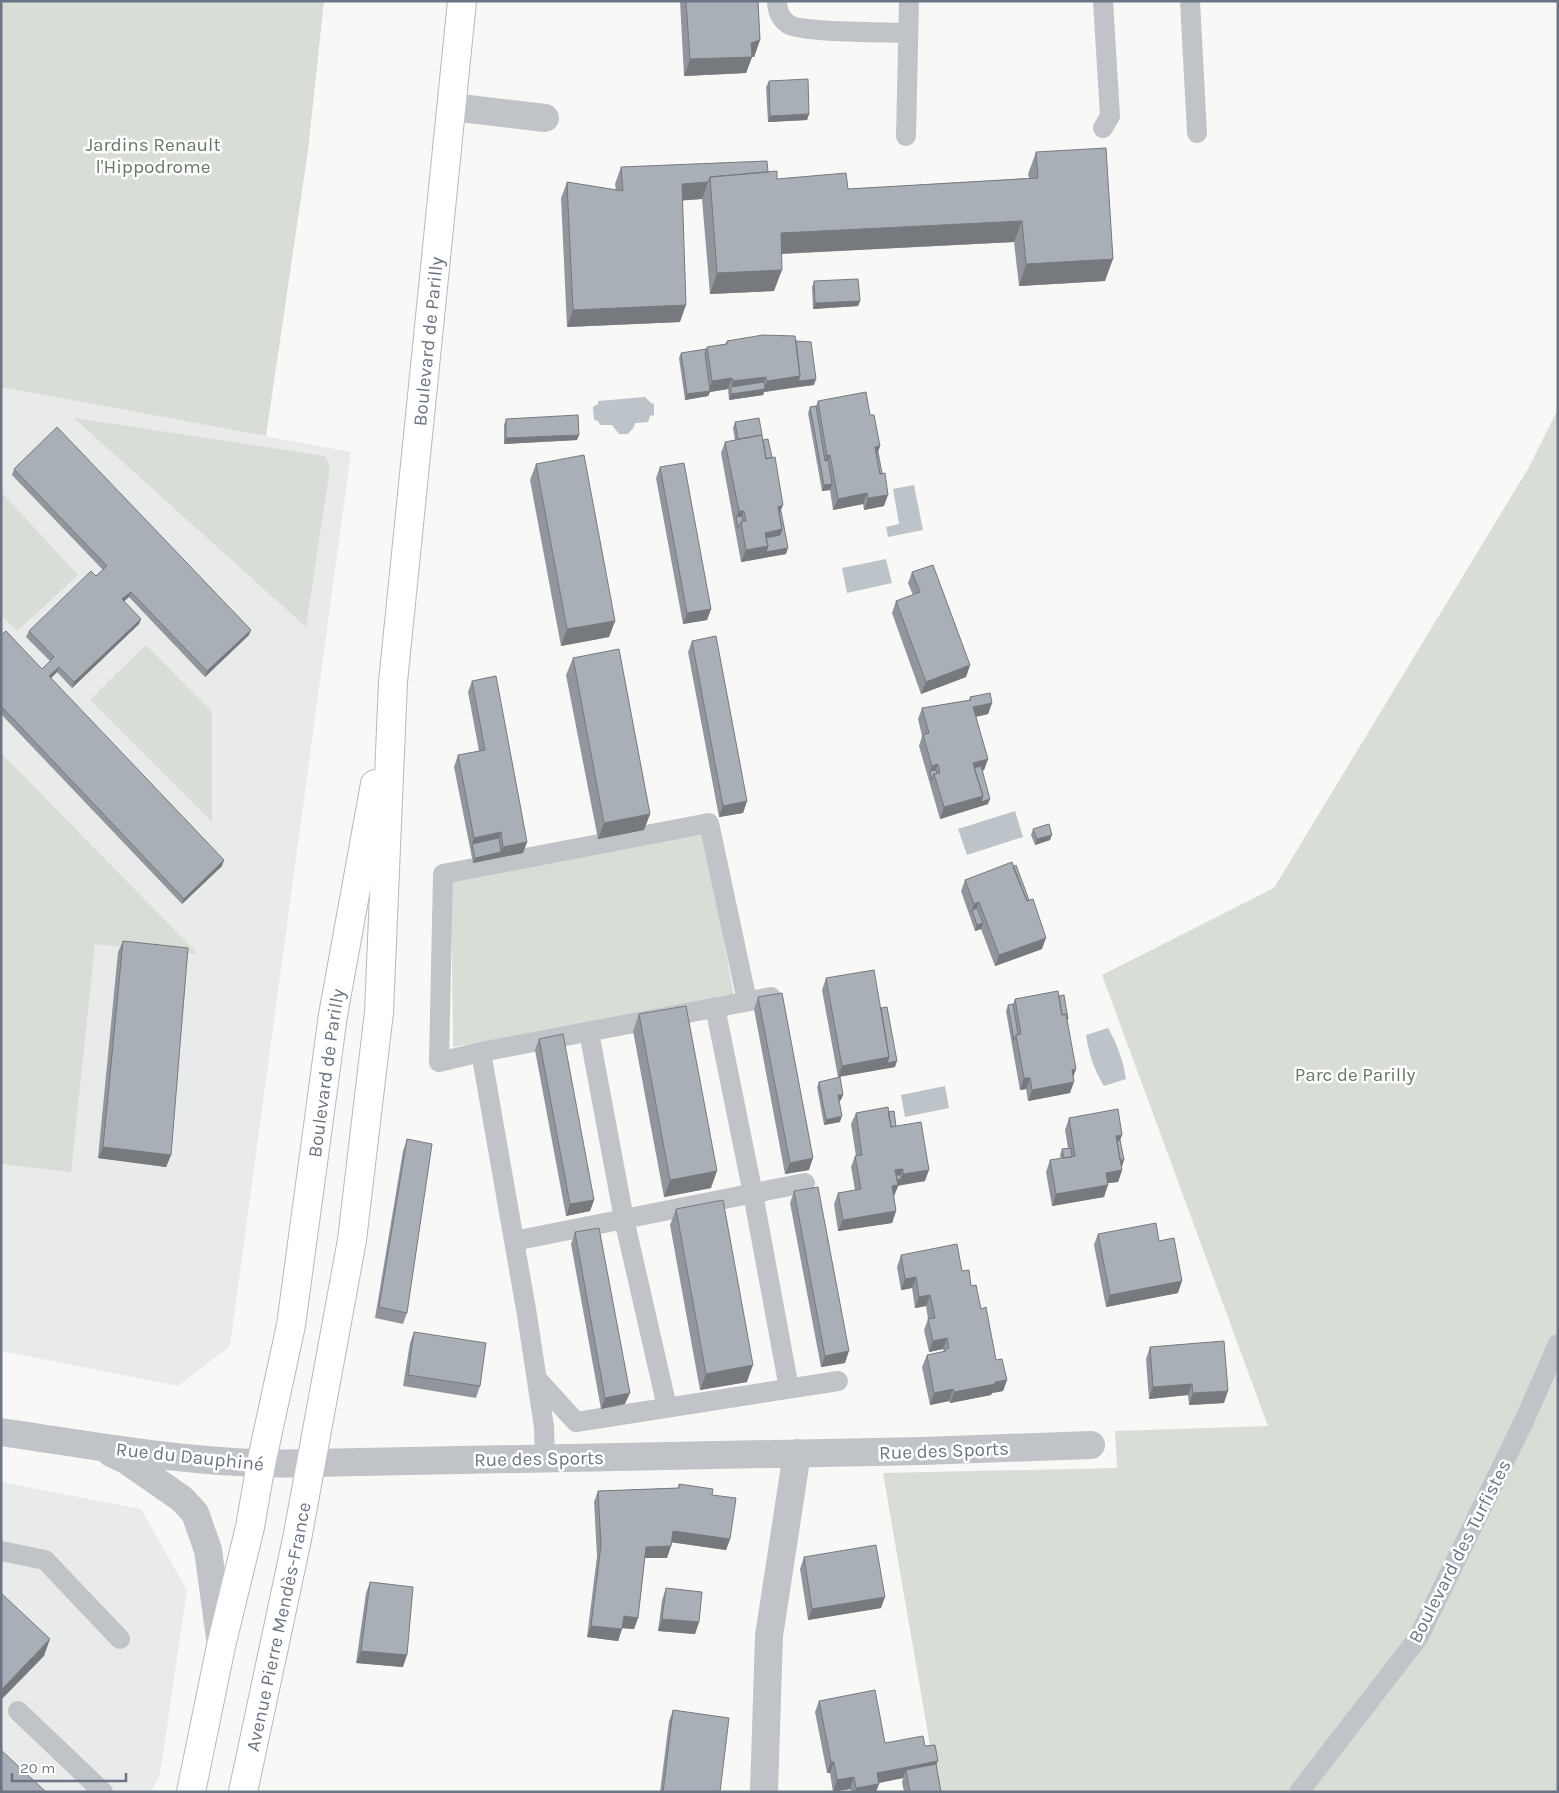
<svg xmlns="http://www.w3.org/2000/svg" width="1559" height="1793" viewBox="0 0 1559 1793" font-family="Karla,sans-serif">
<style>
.built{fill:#e9eaea}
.green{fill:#d8ddd6}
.water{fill:#bcc4ca}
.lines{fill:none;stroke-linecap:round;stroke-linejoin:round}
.secondary-casing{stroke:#b5b9be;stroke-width:30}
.service{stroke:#c0c4c8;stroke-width:20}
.minor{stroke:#c0c4c8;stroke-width:28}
.tertiary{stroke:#c0c4c8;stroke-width:28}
.secondary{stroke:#fff;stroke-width:28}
.wall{fill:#91969d}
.shaded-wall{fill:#767a7f}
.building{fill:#a9afb6;stroke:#767a7f}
.labels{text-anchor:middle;stroke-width:5;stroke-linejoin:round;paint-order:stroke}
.park-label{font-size:19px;fill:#667765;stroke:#fff}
.street-label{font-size:19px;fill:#6a7685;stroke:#fff}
</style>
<rect width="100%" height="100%" fill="#f8f9f6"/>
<!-- built -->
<path class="built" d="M 1,387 L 351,452 L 230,1346 L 178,1386 L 1,1351 Z
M 1,1482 L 141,1509 L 187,1590 L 160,1774 L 151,1792 L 1,1792 Z"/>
<!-- green -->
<path class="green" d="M 1,1 L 324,1 L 308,150 L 266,436 L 1,387 Z
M 1558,409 L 1558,1792 L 938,1792 L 883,1473 L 1117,1468 L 1115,1431 L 1268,1426 L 1102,975 L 1274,888 L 1529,467 Z
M 74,418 L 325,456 L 330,467 L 306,627 Z
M 1,492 L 78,575 L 17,631 L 1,615 Z
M 146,645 L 212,712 L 212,822 L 90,700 Z
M 1,753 L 198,954 L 95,944 L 71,1172 L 1,1164 Z
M 704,832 L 734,996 L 453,1047 L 451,880 Z"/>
<!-- water -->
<path class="water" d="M 645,397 L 651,403 L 654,404 L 654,415 L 650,416 L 648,422 L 635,423 L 634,427 L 628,434 L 619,434 L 612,425 L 600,425 L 598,421 L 594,420 L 593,407 L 598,404 L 598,401 Z
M 914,485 L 923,530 L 888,537 L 886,527 L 899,524 L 893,489 Z
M 886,559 L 892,583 L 847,593 L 842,568 Z
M 1015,811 L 1023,837 L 967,855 L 958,829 Z
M 1108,1028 C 1117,1044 1123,1060 1126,1079 L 1104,1086 C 1094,1070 1089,1054 1086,1035 Z
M 945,1086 L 949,1108 L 905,1117 L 901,1095 Z"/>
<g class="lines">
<!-- secondary casing -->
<g class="secondary-casing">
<g id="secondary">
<path id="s1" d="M 191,1792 L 221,1646 L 250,1527 L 261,1464 L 291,1325 L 333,1015 L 375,784"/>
<path id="s2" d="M 243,1792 L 297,1539 L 352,1240 L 379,1012 L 393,682 L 462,1"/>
</g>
</g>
<!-- service -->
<path class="service" d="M 777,1 C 777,11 780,18 788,24 C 800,33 888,32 908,33
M 1190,1 L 1197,133
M 1103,128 L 1110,116 L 1103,1
M 906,136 L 909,1
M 715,1007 L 753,1194 L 789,1388
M 589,1032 L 624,1219 L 667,1407
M 481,1052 L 439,1062 L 443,874 L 709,823 L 747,1001
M 514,1241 L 805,1183
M 537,1379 L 576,1422 L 838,1381
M 545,1458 L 544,1427 L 527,1315 L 481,1052 L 771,997
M 1,1551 L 45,1560 L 120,1639
M 18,1711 L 103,1792
M 1299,1792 L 1418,1638 L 1525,1419 L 1558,1344"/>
<!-- minor -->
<path class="minor" d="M 452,107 L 545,118
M 311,1463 L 923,1451 L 1091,1445
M 764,1792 L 769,1636 L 797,1453"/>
<!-- tertiary -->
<path class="tertiary" d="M 1,1432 C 104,1447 207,1467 311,1463
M 111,1453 L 126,1460 L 182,1499 L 195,1513 L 208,1550 L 221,1645"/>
<!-- secondary -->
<use href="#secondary" class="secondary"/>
</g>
<!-- wall -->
<path class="wall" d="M 680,1 L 758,1 L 760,40 L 754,57 L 752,57 L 746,73 L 684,76 Z
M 769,81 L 809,114 L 807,120 L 768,122 L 766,87 Z
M 1036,152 L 1105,281 L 1019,286 L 1014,242 L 782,254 L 774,291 L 710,294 L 702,199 L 683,200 L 680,322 L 567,327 L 561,198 L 567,182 L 616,190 L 615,184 L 621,167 L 768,172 L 777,179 L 848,189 L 1029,178 L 1028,174 Z
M 814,281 L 860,301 L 858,306 L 813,309 L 812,287 Z
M 727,341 L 796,341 L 814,385 L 764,392 L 763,395 L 729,400 L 728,389 L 710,392 L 708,396 L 685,400 L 679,358 L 681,353 L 706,349 L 707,347 L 725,344 Z
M 818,401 L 870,415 L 880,446 L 878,452 L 884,506 L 864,510 L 863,504 L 833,510 L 830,490 L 822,491 L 808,413 L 810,407 L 816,406 Z
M 506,419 L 577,440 L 504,444 L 504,425 Z
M 735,422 L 763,440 L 781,511 L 786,554 L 741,562 L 721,453 L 725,442 L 735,440 L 733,428 Z
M 536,464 L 615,621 L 609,637 L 561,646 L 530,480 Z
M 660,467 L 711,609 L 707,620 L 683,624 L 656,478 Z
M 14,469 L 249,635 L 205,677 L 129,597 L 124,601 L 141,619 L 139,624 L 72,688 L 57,672 L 51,678 L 222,866 L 182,904 L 1,714 L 1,635 L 42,669 L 50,661 L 26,637 L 29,631 L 103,570 L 12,475 Z
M 912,572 L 970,665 L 966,677 L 921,694 L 892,613 L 896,601 L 913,595 L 908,583 Z
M 692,641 L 747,801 L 743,813 L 719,817 L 688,652 Z
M 573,658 L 650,814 L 644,830 L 598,839 L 566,675 Z
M 472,681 L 527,842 L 523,853 L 473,863 L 454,767 L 458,755 L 479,751 L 468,692 Z
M 970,697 L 992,703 L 988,714 L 976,717 L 988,759 L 984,770 L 982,771 L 988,804 L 940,819 L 919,746 L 922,736 L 918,719 L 922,708 L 969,700 Z
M 1033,829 L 1050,840 L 1035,845 L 1031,835 Z
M 965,880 L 1042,949 L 995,966 L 981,929 L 975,931 L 961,891 Z
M 123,941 L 171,1155 L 166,1167 L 98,1158 L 118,952 Z
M 826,978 L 881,1008 L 895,1067 L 838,1077 L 822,990 Z
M 1059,996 L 1068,1019 L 1067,1020 L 1076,1069 L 1073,1077 L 1070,1093 L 1028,1101 L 1026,1089 L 1020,1090 L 1006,1011 L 1008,1005 L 1013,1004 L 1015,999 Z
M 758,997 L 809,1170 L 785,1174 L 754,1009 Z
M 639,1014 L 711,1188 L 664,1197 L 633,1031 Z
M 539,1039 L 594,1200 L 590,1211 L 566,1216 L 535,1050 Z
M 819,1082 L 841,1100 L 839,1101 L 840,1122 L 824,1125 L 817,1087 Z
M 888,1112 L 925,1181 L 898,1186 L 894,1196 L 896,1211 L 892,1223 L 838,1231 L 834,1204 L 838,1193 L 855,1190 L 851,1167 L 855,1156 L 856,1156 L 851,1124 L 856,1113 Z
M 1069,1118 L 1122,1135 L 1120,1140 L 1124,1160 L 1122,1166 L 1121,1166 L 1122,1170 L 1118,1182 L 1107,1183 L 1104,1197 L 1052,1206 L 1046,1172 L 1050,1160 L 1061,1159 L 1060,1155 L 1062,1149 L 1068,1148 L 1065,1130 Z
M 407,1139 L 407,1313 L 403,1324 L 375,1318 L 403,1151 Z
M 794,1191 L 845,1363 L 821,1367 L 790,1203 Z
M 676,1209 L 747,1382 L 700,1390 L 670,1225 Z
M 575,1232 L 625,1404 L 601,1409 L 571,1244 Z
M 1098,1234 L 1159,1241 L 1178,1293 L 1106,1307 L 1094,1245 Z
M 901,1255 L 962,1271 L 971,1286 L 981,1309 L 996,1360 L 1007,1380 L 1003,1391 L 992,1393 L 991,1395 L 950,1403 L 949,1401 L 930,1405 L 922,1367 L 927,1355 L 944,1352 L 943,1349 L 929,1352 L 924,1330 L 928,1319 L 926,1306 L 915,1308 L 912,1288 L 901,1290 L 897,1267 Z
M 414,1332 L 480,1386 L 476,1398 L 403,1386 L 410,1343 Z
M 1150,1347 L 1224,1403 L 1189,1405 L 1188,1395 L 1149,1399 L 1146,1359 Z
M 679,1484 L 712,1495 L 730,1539 L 726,1550 L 672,1542 L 667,1558 L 645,1558 L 638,1618 L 634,1629 L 622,1628 L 618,1641 L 587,1637 L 597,1556 L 594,1502 L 598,1491 L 678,1488 Z
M 804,1557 L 881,1608 L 808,1620 L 800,1569 Z
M 370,1582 L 403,1667 L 356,1663 L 366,1593 Z
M 666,1588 L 699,1622 L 695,1634 L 658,1631 L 662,1600 Z
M 819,1701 L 885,1743 L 925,1746 L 936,1765 L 941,1792 L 904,1792 L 902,1782 L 903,1778 L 879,1783 L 876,1792 L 851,1792 L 850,1789 L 833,1792 L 830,1773 L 827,1773 L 815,1712 Z
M 673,1710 L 720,1792 L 660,1792 L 669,1721 Z"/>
<!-- shaded-wall -->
<path class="shaded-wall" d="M 760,40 L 754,57 L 752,57 L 746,73 L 684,76 L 690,59 L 751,43 Z
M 809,114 L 807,120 L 768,122 L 770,116 Z
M 708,182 L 702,199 L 676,201 L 682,184 Z
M 1022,221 L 1014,242 L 774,254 L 781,233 Z
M 1113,259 L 1105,281 L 1019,286 L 1026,264 Z
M 782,270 L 774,291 L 710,294 L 717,273 Z
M 860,301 L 858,306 L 813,309 L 815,303 Z
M 686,305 L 680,322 L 567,327 L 573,310 Z
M 800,376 L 796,387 L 764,392 L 763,395 L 729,400 L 731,394 L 764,389 L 767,381 Z
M 766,377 L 762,388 L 731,387 L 733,381 Z
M 732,378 L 728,389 L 710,392 L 708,396 L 685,400 L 687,394 L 708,391 L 712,381 Z
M 816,379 L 814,385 L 796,387 L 798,381 Z
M 579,435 L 577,440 L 504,444 L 506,438 Z
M 880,446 L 876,457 L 875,447 Z
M 830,455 L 826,466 L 823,467 L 827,456 Z
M 832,484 L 830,490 L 822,491 L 824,485 Z
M 867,493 L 863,504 L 833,510 L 838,499 Z
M 888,495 L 884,506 L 864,510 L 868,498 Z
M 783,505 L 779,516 L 778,507 Z
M 739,511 L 744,511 L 740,522 L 736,517 Z
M 782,529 L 778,540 L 764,543 L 765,533 Z
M 768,546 L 788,548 L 786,554 L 741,562 L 746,550 Z
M 131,592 L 129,597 L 120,605 L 122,599 Z
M 711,609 L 707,620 L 683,624 L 687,613 Z
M 141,619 L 139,624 L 72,688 L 74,682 Z
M 615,621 L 609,637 L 561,646 L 567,629 Z
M 251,630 L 249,635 L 205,677 L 207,671 Z
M 970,665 L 966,677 L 921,694 L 926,682 Z
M 59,667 L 57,672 L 47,682 L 49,676 Z
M 992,703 L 988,714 L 969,718 L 973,707 Z
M 988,759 L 984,770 L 972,774 L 973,763 Z
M 938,764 L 933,776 L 930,771 L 932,766 Z
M 983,796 L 990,799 L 988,804 L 940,819 L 944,807 Z
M 747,801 L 743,813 L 719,817 L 723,806 Z
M 650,814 L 644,830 L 598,839 L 604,823 Z
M 501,832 L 497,844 L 472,844 L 474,838 Z
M 1052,835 L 1050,840 L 1035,845 L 1037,839 Z
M 527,842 L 523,853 L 473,863 L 475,858 L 501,852 L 503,847 Z
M 224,860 L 222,866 L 182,904 L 184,899 Z
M 979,902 L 975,914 L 972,910 L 974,904 Z
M 983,923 L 981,929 L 975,931 L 977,925 Z
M 1046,938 L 1042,949 L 995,966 L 999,955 Z
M 889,1057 L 897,1061 L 895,1067 L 838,1077 L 842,1066 Z
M 1076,1069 L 1072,1080 L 1072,1070 Z
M 1024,1078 L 1030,1078 L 1026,1089 L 1020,1090 Z
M 1074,1082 L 1070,1093 L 1028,1101 L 1032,1090 Z
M 838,1095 L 843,1095 L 841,1100 L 836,1101 Z
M 842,1116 L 840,1122 L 824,1125 L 826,1120 Z
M 1122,1135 L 1118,1146 L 1116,1136 Z
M 103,1147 L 171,1155 L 166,1167 L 98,1158 Z
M 813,1158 L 809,1170 L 785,1174 L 790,1163 Z
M 1124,1160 L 1122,1166 L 1115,1167 L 1118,1161 Z
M 903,1169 L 899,1180 L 901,1179 L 899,1185 L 898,1186 L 894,1196 L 892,1186 L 895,1170 Z
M 929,1170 L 925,1181 L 899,1185 L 903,1174 Z
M 1122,1170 L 1118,1182 L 1101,1184 L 1106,1173 Z
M 717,1171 L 711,1188 L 664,1197 L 670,1180 Z
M 1108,1185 L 1104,1197 L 1052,1206 L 1056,1194 Z
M 594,1200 L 590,1211 L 566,1216 L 570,1204 Z
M 896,1211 L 892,1223 L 838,1231 L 843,1220 Z
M 916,1277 L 912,1288 L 901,1290 L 905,1279 Z
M 1182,1281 L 1178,1293 L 1106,1307 L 1110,1295 Z
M 930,1295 L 926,1306 L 915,1308 L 919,1297 Z
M 947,1338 L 943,1349 L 929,1352 L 933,1341 Z
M 849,1351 L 845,1363 L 821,1367 L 825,1356 Z
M 753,1365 L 747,1382 L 700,1390 L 706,1374 Z
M 1007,1380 L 1003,1391 L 992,1393 L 991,1395 L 950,1403 L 954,1392 Z
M 1192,1384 L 1188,1395 L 1149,1399 L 1153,1387 Z
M 953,1389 L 949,1401 L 930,1405 L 934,1393 Z
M 1228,1391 L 1224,1403 L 1189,1405 L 1193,1393 Z
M 630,1393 L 625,1404 L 601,1409 L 605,1398 Z
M 673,1531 L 730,1539 L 726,1550 L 669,1542 Z
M 671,1546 L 667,1558 L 642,1558 L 646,1547 Z
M 885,1597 L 881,1608 L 808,1620 L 812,1609 Z
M 624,1616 L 638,1618 L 634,1629 L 619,1628 Z
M 662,1619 L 699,1622 L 695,1634 L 658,1631 Z
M 591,1626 L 622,1629 L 618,1641 L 587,1637 Z
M 50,1639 L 44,1656 L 1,1700 L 1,1690 Z
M 361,1651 L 407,1655 L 403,1667 L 356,1663 Z
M 938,1761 L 933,1772 L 906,1770 L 903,1778 L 873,1784 L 877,1773 Z
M 831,1762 L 834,1762 L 830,1773 L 827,1773 Z
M 854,1777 L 850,1789 L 833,1792 L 837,1780 Z
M 879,1784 L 876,1792 L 855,1792 L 856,1788 Z"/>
<!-- building -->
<path class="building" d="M 686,1 L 758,1 L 760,40 L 751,43 L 752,57 L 690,59 Z
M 808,79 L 809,114 L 770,116 L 769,81 Z
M 1106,148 L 1113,259 L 1026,264 L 1022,221 L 781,233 L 782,270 L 717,273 L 710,177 L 777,171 L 777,179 L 846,173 L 848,189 L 1038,178 L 1036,152 Z
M 767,161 L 768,172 L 710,177 L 708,182 L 682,184 L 686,305 L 573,310 L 567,182 L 623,191 L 621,167 Z
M 858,279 L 860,301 L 815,303 L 814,281 Z
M 763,335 L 795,336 L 800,376 L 767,381 L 766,377 L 733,381 L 732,378 L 712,381 L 707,347 L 727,344 L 727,341 Z
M 796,341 L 811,342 L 816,379 L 798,381 L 800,376 Z
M 706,349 L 705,353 L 710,391 L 687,394 L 681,353 Z
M 764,382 L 765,389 L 731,394 L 731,387 Z
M 866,392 L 870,415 L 874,415 L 880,446 L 875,447 L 880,474 L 885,473 L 888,495 L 868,498 L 867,493 L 838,499 L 830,455 L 827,456 L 818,401 Z
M 816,406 L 825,461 L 828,460 L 832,484 L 824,485 L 810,407 Z
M 578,415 L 579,435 L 506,438 L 506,419 Z
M 759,418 L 762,435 L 738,439 L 735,422 Z
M 57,427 L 251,630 L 207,671 L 131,592 L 122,599 L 141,619 L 74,682 L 59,667 L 49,676 L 224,860 L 184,899 L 1,706 L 1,635 L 6,631 L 42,669 L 54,657 L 29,631 L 91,571 L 96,576 L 107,566 L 14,469 Z
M 762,435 L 766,459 L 775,457 L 783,505 L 778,507 L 782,529 L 765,533 L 768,546 L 746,550 L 741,522 L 746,521 L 744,511 L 739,511 L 725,442 Z
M 768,439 L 772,457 L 766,459 L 763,440 Z
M 876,452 L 878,452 L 882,473 L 880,474 Z
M 584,455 L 615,621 L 567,629 L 536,464 Z
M 684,463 L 711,609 L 687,613 L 660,467 Z
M 779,511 L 781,511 L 788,548 L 766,552 L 768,546 L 766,538 L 780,535 L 782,529 Z
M 742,516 L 743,521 L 741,522 L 738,528 L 736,517 Z
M 933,565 L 970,665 L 926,682 L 896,601 L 920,592 L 912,572 Z
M 716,636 L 747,801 L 723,806 L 692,641 Z
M 619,649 L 650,814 L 604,823 L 573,658 Z
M 496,676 L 527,842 L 503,847 L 501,832 L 474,838 L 458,755 L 485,750 L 472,681 Z
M 990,693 L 992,703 L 973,707 L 988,759 L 973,763 L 983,796 L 944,807 L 934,774 L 940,773 L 938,764 L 932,766 L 923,735 L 929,733 L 922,708 L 971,700 L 970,697 Z
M 981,766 L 990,799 L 981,802 L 983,796 L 974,768 Z
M 936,770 L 937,773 L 934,774 L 932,780 L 930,771 Z
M 1049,824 L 1052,835 L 1037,839 L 1033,829 Z
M 499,838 L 501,852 L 475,858 L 472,844 Z
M 1012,862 L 1027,901 L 1033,899 L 1046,938 L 999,955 L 979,902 L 974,904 L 965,880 Z
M 1016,865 L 1029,900 L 1027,901 L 1013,867 Z
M 977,908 L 983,923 L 977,925 L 972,910 Z
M 123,941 L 188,948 L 171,1155 L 103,1147 Z
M 874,970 L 889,1057 L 842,1066 L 826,978 Z
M 1058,991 L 1062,1015 L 1066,1014 L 1076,1069 L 1072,1070 L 1074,1082 L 1032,1090 L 1030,1078 L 1024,1078 L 1016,1035 L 1021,1034 L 1015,999 Z
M 782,993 L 813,1158 L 790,1163 L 758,997 Z
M 1064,995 L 1068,1019 L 1067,1019 L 1066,1014 L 1062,1015 L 1059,996 Z
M 1013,1004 L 1018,1034 L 1016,1035 L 1014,1040 L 1008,1005 Z
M 686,1006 L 717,1171 L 670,1180 L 639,1014 Z
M 887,1007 L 897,1061 L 887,1063 L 889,1057 L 881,1008 Z
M 563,1034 L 594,1200 L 570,1204 L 539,1039 Z
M 840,1077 L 843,1095 L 838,1095 L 842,1116 L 826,1120 L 819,1082 Z
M 888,1107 L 891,1127 L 921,1122 L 929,1170 L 903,1174 L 903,1169 L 895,1170 L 898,1185 L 892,1186 L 896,1211 L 843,1220 L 838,1193 L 861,1189 L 855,1156 L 862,1155 L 856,1113 Z
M 1118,1109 L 1122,1135 L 1116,1136 L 1122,1170 L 1106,1173 L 1108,1185 L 1056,1194 L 1050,1160 L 1075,1156 L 1069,1118 Z
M 894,1111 L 896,1126 L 891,1127 L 888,1112 Z
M 407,1139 L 432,1144 L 407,1313 L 379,1307 Z
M 1120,1140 L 1124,1160 L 1120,1160 L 1117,1141 Z
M 1071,1148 L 1072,1157 L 1064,1158 L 1062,1149 Z
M 896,1175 L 901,1175 L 901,1179 L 897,1180 Z
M 818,1187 L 849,1351 L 825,1356 L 794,1191 Z
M 723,1200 L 753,1365 L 706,1374 L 676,1209 Z
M 1156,1223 L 1159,1241 L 1174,1238 L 1182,1281 L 1110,1295 L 1098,1234 Z
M 599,1228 L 630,1393 L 605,1398 L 575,1232 Z
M 957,1244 L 962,1271 L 969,1270 L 971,1286 L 976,1285 L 981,1309 L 986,1307 L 996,1360 L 1002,1359 L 1007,1380 L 995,1382 L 995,1384 L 954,1392 L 953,1389 L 934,1393 L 927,1355 L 946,1351 L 945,1349 L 949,1348 L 947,1338 L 933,1341 L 928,1319 L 935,1318 L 930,1295 L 919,1297 L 916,1277 L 905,1279 L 901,1255 Z
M 414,1332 L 486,1343 L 480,1386 L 408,1375 Z
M 1224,1341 L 1228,1391 L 1193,1393 L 1192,1384 L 1153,1387 L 1150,1347 Z
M 679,1484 L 713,1489 L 712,1495 L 736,1498 L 730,1539 L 673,1531 L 671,1546 L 646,1547 L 638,1618 L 624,1616 L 622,1629 L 591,1626 L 601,1545 L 598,1491 L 679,1488 Z
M 876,1545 L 885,1597 L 812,1609 L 804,1557 Z
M 370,1582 L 413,1587 L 407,1655 L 361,1651 Z
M 666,1588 L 702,1592 L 699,1622 L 662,1619 Z
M 1,1593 L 50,1639 L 1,1690 Z
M 875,1690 L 885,1743 L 923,1736 L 925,1746 L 935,1745 L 938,1761 L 877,1773 L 879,1784 L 856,1788 L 854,1777 L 837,1780 L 834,1762 L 831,1762 L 819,1701 Z
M 673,1710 L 729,1718 L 720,1792 L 663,1792 Z
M 1,1750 L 46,1792 L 1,1792 Z
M 936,1764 L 941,1792 L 910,1792 L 906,1770 Z"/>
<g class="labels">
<!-- park labels -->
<g class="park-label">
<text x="153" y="151">Jardins Renault<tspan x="153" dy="22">l'Hippodrome</tspan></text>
<text x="1355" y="1081">Parc de Parilly</text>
</g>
<!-- street labels -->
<g class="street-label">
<text dy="7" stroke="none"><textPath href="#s2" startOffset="1465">Boulevard de Parilly</textPath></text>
<text dy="7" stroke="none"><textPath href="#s1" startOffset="732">Boulevard de Parilly</textPath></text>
<text transform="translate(944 1450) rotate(-2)" y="7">Rue des Sports</text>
<text transform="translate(190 1456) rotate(6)" y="7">Rue du Dauphiné</text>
<text transform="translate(539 1458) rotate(-1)" y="7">Rue des Sports</text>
<text transform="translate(1459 1551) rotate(-63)" y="7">Boulevard des Turfistes</text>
<text dy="7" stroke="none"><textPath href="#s2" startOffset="169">Avenue Pierre Mendès-France</textPath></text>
</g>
</g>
<!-- border -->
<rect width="1559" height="1793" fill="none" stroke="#6a7685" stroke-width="5"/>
<!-- scale -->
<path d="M12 1773v8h114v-8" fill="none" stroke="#6a7685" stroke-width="2.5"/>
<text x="20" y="1773" font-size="15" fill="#6a7685" stroke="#ffffff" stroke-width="4" paint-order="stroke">20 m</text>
</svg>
